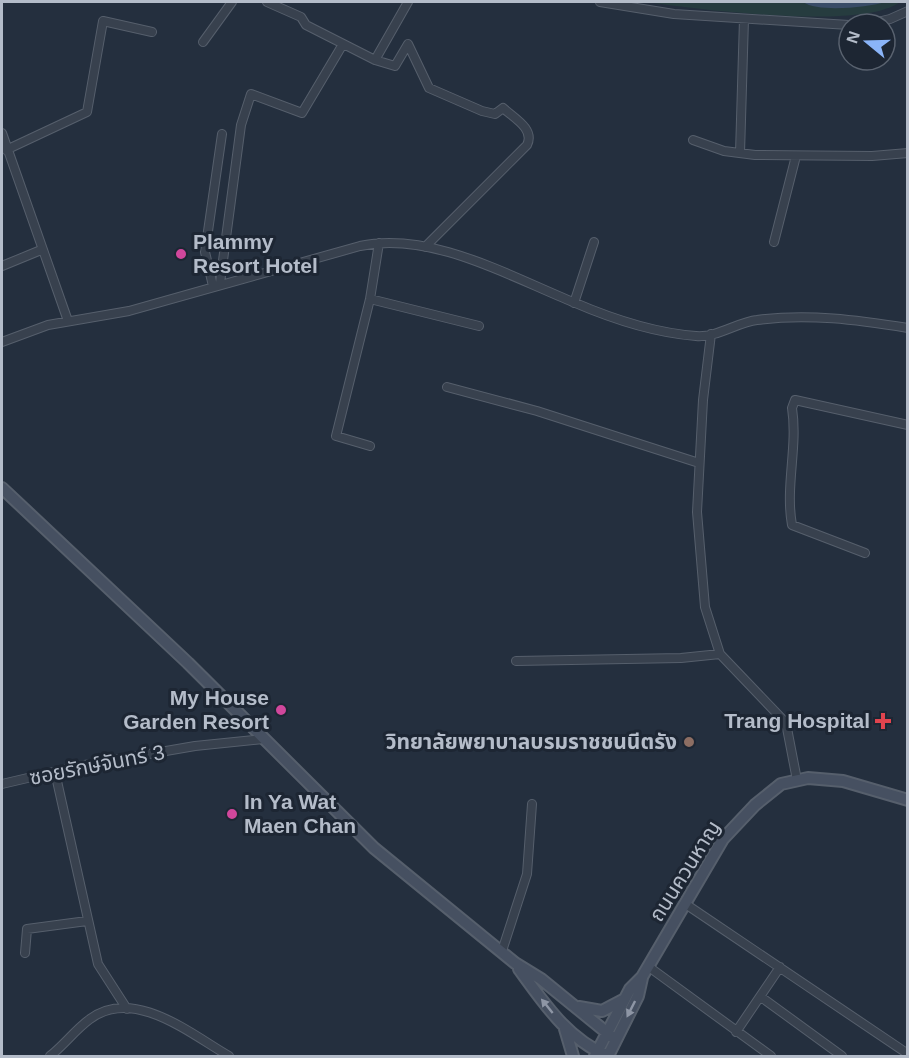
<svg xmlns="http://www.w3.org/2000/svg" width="909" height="1058" viewBox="0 0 909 1058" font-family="Helvetica,'Noto Sans Thai',sans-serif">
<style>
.green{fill:#263c3f}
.water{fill:#394c67}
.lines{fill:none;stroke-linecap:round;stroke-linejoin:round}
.minor-casing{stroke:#565f6c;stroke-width:10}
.secondary-casing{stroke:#565f6c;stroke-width:14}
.minor{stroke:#38414e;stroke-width:8}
.secondary{stroke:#465061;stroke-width:10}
.oneway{fill:#8e96a5}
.hotel-dot{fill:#d1479c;stroke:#1d2633;stroke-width:2}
.health-dot{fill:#e0444e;stroke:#1d2633;stroke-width:2}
.education-dot{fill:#8d6e63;stroke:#1d2633;stroke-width:2}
.labels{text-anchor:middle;stroke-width:6;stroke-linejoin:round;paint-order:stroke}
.poi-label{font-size:21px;font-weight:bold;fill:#b4bcc9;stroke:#1d2633;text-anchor:end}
.street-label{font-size:21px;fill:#b4bcc9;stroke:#1d2633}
</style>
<rect width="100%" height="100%" fill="#242f3e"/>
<!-- green -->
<path class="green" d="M 646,2 L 900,2 C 861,31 697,9 646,2 Z"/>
<!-- water -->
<path class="water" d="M 803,2 L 886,2 C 868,7 819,13 803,2 Z"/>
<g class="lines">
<!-- minor casing -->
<g class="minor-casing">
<path id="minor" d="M 267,2 L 301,17 L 306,25 L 375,60 L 408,2
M 600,2 L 674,14 L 849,25
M 869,24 L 890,19 L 908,11
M 203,42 L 232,2
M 375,60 L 395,66 L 408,44 L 429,88 L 482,111 L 495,114 L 503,108 C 514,118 535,129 527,145 L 425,247
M 2,133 L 68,321
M 693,140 L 724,151 L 755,155 L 872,156 L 908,153
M 6,150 L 87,112 L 103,21 L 152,32
M 740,153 L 744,19
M 774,242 L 796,156
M 2,266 L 41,250
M 220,283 L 241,125 L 251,94 L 302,113 L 343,44
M 213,286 L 205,252 L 222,134
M 370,299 L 479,326
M 574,303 L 594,242
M 711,334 L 703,400 L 697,512 L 705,607 L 720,654 L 786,723 L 797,780
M 2,342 L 48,325 L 129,311 L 360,246 C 431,231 509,276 573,302 C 610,318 655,333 696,336 C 716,338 738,322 757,320 C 808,313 858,320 908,328
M 447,387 L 537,411 L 699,463
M 370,446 L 336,436 L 370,299 L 379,243
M 865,553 L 792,525 C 785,486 798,447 792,408 L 795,400 L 908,425
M 516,661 L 681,658 L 720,654
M 55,772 L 98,964 L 127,1009
M 2,784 L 79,766 L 195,746 L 263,739
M 687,905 L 908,1054
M 502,951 L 527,874 L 532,804
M 25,953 L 27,929 L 87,921
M 649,967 L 771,1056
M 761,997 L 842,1056
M 736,1032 L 780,967
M 50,1056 C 64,1045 76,1029 90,1019 C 134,986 192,1035 229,1056"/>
</g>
<!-- secondary casing -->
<g class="secondary-casing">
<path id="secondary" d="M 2,488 L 188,663 L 374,848 L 515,963 L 541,979 L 616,1040
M 519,969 C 544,1003 567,1039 608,1056
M 579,1007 L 602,1011 L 623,1000
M 565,1029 L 573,1056
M 595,1056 L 630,989 L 642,977 L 723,839 L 755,805 L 781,784 L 808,778 L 843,781 L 908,800
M 608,1056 L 638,996 L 642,978"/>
</g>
<!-- minor -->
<use href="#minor" class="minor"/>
<!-- secondary -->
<use href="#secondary" class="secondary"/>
</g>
<!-- one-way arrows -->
<defs><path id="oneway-solid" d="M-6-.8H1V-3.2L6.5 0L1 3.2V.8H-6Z" transform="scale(1.5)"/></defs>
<g class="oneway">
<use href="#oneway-solid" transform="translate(547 1006) rotate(-129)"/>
<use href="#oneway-solid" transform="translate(631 1009) rotate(117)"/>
</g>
<!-- markers -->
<g class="hotel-dot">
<circle cx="181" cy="254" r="6"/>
<circle cx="281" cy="710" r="6"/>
<circle cx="232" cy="814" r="6"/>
</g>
<path class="health-dot" d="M880 712h6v6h6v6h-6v6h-6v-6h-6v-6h6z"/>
<circle class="education-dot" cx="689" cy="742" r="6"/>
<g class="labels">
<!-- poi labels -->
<g class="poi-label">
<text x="193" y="249" text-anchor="start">Plammy<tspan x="193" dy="24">Resort Hotel</tspan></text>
<text x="269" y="705">My House<tspan x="269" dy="24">Garden Resort</tspan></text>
<text x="870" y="728">Trang Hospital</text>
<text x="677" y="749">วิทยาลัยพยาบาลบรมราชชนนีตรัง</text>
<text x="244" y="809" text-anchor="start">In Ya Wat<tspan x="244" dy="24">Maen Chan</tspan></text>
</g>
<!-- street labels -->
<g class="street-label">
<text transform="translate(97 765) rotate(-11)" y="7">ซอยรักษ์จันทร์ 3</text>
<text transform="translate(685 871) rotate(-58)" y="7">ถนนควนหาญ</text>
</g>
</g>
<!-- border -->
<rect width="909" height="1058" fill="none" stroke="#b4bcc9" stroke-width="6"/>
<!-- north arrow -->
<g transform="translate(867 42) rotate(289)"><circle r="28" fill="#1d2633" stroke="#59626f" stroke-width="1.5"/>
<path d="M0-4.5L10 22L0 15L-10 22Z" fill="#8ab4f8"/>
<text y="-9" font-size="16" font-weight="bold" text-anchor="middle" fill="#b4bcc9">N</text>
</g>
</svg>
